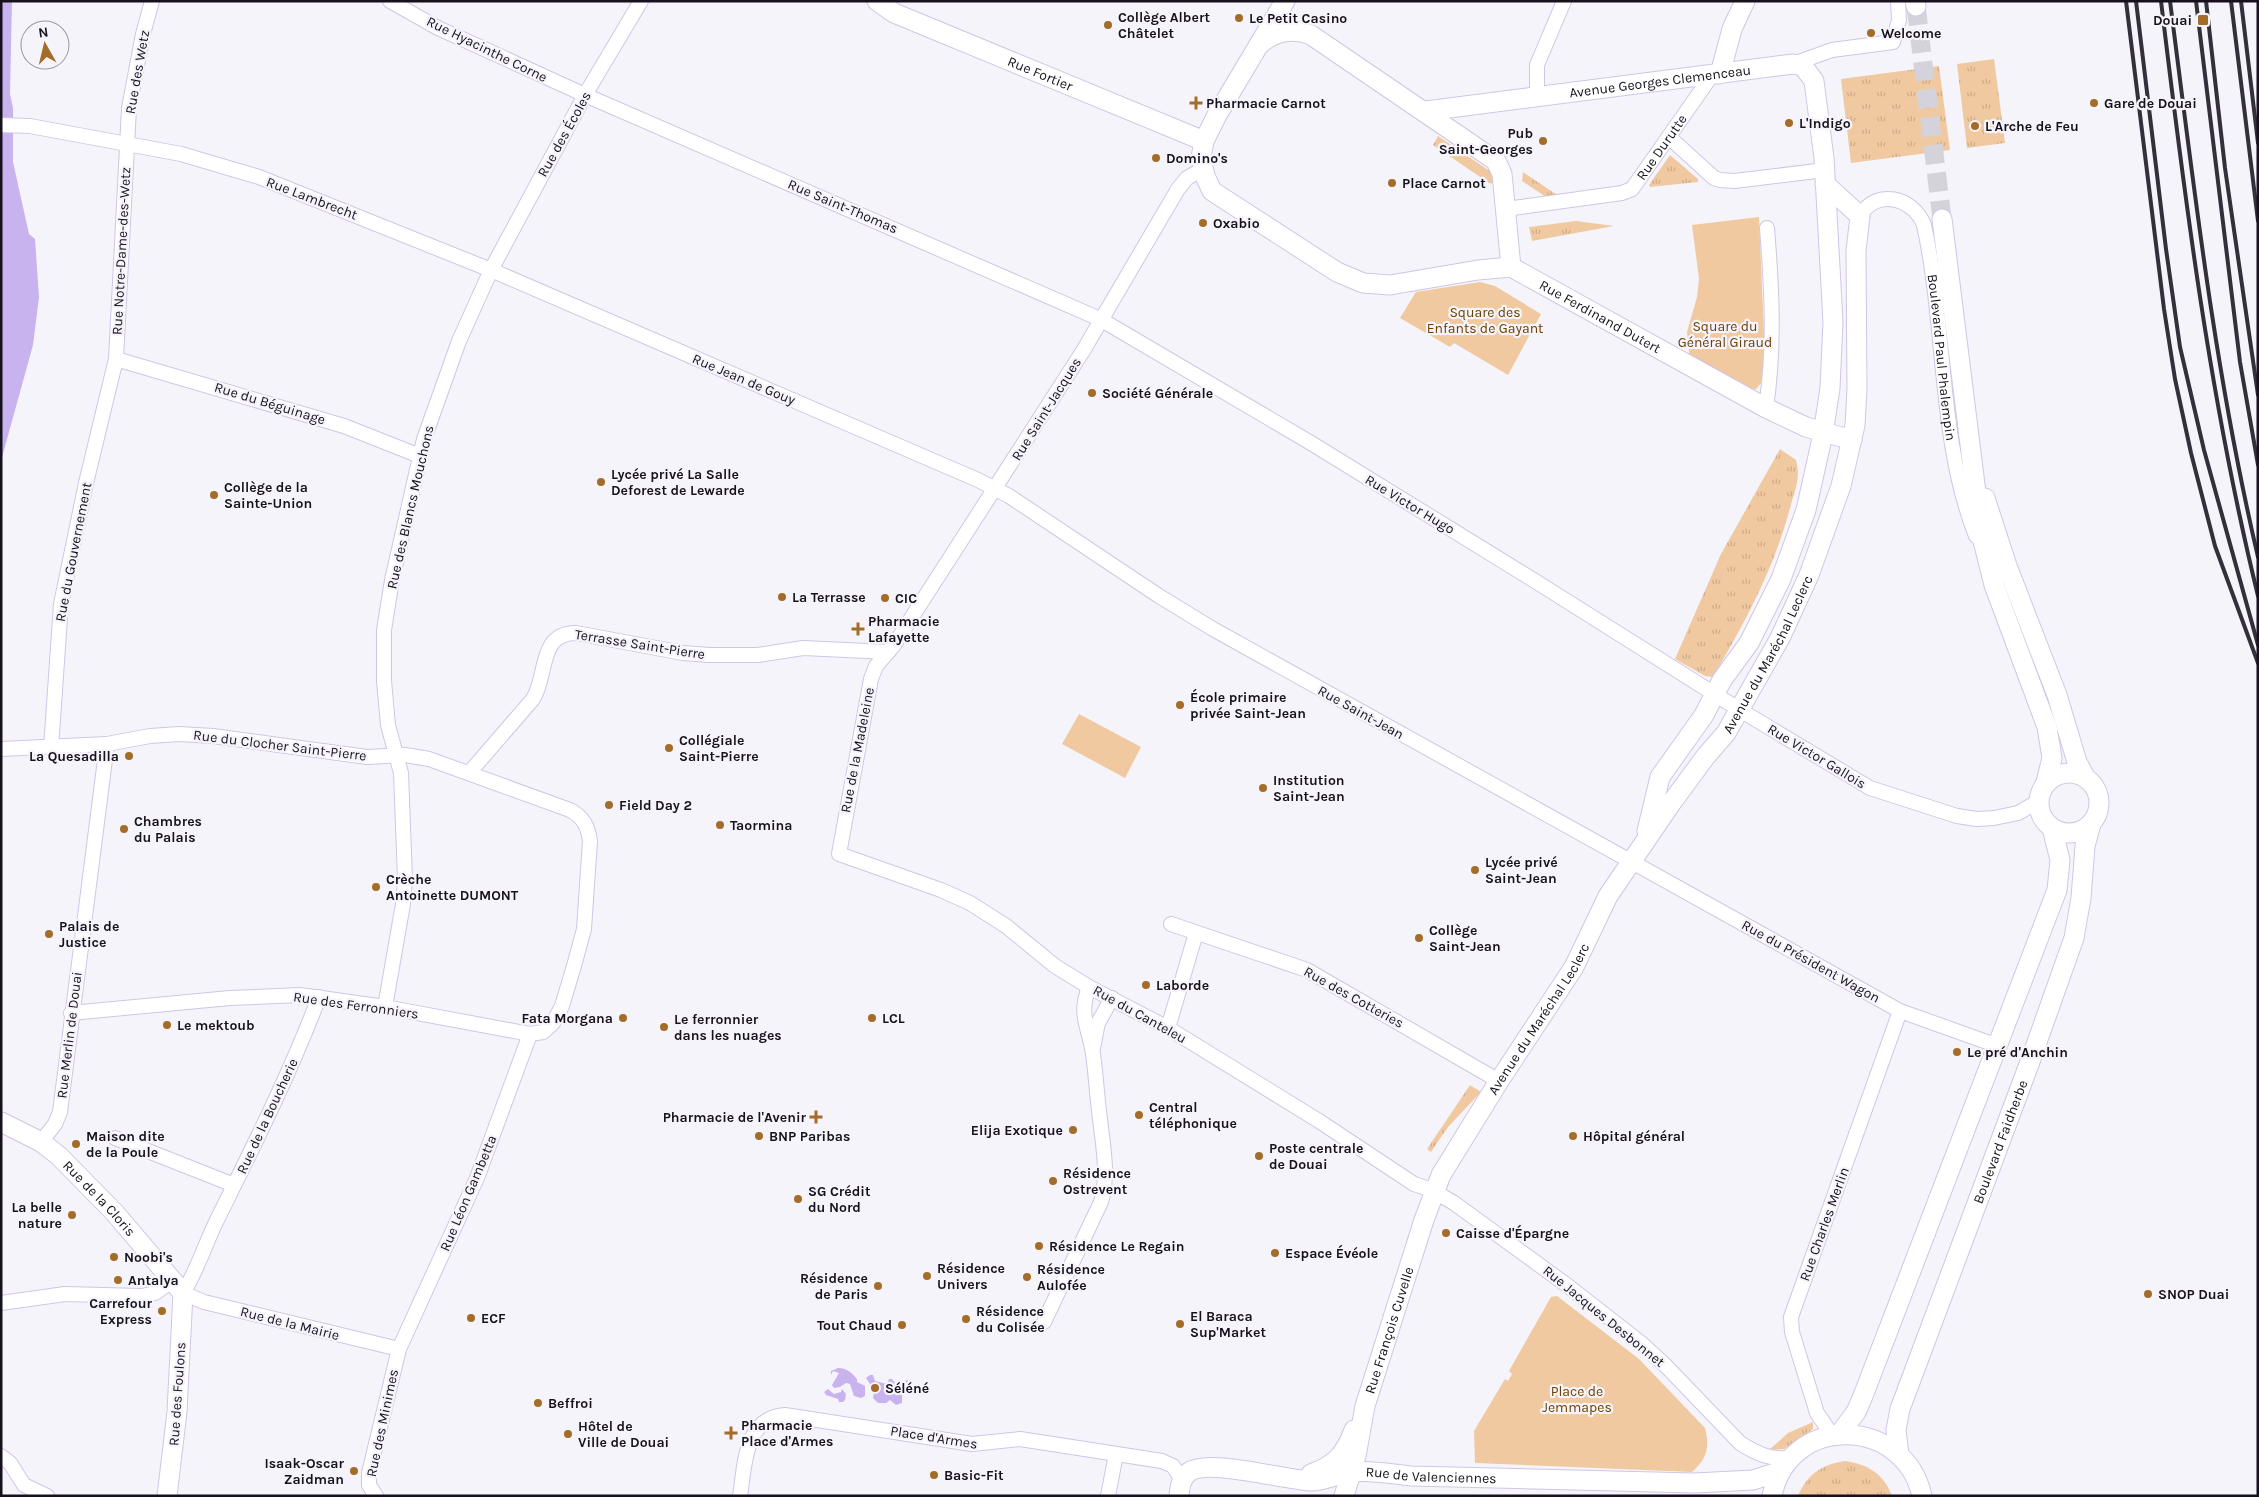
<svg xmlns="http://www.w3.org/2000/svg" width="2259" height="1497" viewBox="0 0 2259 1497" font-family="Karla,sans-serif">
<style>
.grass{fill:url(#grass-tufts)}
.park{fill:#f0c9a1}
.water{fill:#c9b3ef}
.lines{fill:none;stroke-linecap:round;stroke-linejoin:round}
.secondary-tunnel{stroke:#d4d2da;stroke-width:19;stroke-dasharray:19 9;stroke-linecap:butt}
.street-casing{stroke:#d1c5e6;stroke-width:16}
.secondary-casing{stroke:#d1c5e6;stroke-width:21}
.street{stroke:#fff;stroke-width:14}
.secondary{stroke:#fff;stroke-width:19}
.rail{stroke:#34303b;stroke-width:4}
.poi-dot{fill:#a46c29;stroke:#f6f4fb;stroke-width:2}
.labels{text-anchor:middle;stroke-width:4.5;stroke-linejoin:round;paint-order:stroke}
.poi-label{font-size:14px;font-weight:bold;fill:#16111d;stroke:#f6f4fb;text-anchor:start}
.street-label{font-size:14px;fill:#16111d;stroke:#f6f4fb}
.park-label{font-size:14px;fill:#6d4000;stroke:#f6f4fb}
</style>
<defs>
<pattern id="grass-tufts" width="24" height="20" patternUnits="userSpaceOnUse" patternTransform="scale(1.25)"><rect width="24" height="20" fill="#f0c9a1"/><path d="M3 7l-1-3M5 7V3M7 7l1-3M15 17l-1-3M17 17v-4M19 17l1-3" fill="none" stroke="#cdac8a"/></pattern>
</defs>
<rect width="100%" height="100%" fill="#f6f4fb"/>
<!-- grass -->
<path class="grass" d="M 1994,59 L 2005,143 L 1967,148 L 1957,64 Z
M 1939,66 L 1950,150 L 1851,163 L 1841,79 Z
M 1438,136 L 1497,176 L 1495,184 L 1489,183 L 1433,145 Z
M 1670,155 L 1698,179 L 1698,182 L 1650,187 L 1649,185 Z
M 1523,172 L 1560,197 L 1549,199 L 1522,181 Z
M 1576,221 L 1614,226 L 1532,241 L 1529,227 Z
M 1780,449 L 1796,460 C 1801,479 1795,489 1790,508 C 1774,569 1745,622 1713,677 L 1705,676 L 1675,659 L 1721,554 Z
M 1470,1085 L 1481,1092 L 1448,1127 L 1431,1152 L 1427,1149 Z
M 1813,1422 L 1813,1429 L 1784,1449 L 1769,1450 L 1788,1433 Z
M 1845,1461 C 1868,1464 1884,1474 1892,1496 L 1798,1496 C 1807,1474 1823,1464 1845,1461 Z"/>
<!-- park -->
<path class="park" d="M 1759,217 L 1765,359 L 1763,381 L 1756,389 L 1750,390 L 1690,360 L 1687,332 L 1697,297 L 1699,279 L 1692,225 Z
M 1480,282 L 1495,286 L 1541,314 L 1508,375 L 1454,343 L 1450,347 L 1400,318 L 1416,292 Z
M 1079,714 L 1141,747 L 1125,778 L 1062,744 Z
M 1557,1296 L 1639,1359 L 1705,1428 C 1710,1447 1707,1459 1692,1472 L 1475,1463 L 1474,1431 L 1505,1379 L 1508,1381 L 1512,1374 L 1509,1371 L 1551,1297 Z"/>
<!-- water -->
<path class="water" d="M 1,1 L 12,1 L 10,94 L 13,108 L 13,162 L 29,234 L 35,239 L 39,297 L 33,345 L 1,461 Z
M 838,1368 C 847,1368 851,1372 857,1379 L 857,1382 L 865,1386 L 865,1396 L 861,1398 L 854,1396 L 850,1384 L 846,1383 L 840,1387 L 834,1388 L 832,1385 L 839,1373 L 833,1371 L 831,1375 L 831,1371 Z
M 870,1375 L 873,1375 L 875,1381 L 887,1384 L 889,1379 L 892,1379 L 896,1384 L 907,1380 L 911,1384 L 909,1392 L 902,1394 L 902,1403 L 896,1405 L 890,1400 L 886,1403 L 878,1403 L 873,1398 L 874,1391 L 879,1386 L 875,1383 L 876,1386 L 872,1387 L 866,1378 Z
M 828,1389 L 834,1394 L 841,1392 L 842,1389 L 846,1394 L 845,1400 L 843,1402 L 839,1402 L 838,1399 L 826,1395 L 824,1392 Z"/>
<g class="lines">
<!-- secondary-tunnel -->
<path class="secondary-tunnel" d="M 1916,6 L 1942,219"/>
<!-- street casing -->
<g class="street-casing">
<g id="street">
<path d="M 390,1 L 438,28 L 585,95 L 1100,319 L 1311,443 L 1535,581 L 1740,710 L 1870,788 L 1957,816 L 1977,819 L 1994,818 L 2018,813 L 2039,801"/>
<path d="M 1793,64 L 1832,50 L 1893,42 L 1899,20 L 1898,1"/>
<path d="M 1537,97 L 1537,65 L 1564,1"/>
<path d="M 1,125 L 30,126 L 181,154 L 259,177 L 491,270 L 978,480 L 1009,496 L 1159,596 L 1213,629 L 1900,1011 L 1998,1046"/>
<path d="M 1669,137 L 1714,178 L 1720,180 L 1734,181 L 1825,170"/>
<path d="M 1203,169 L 1187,178 L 1178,189 L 1083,351 L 894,645 L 876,666 L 871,679 L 839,854 L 941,890 L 970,903 L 1006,926 L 1055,966 L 1089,987 L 1168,1028 L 1319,1121 L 1414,1184 L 1432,1190 L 1454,1203 L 1568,1286 L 1641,1343 L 1666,1366 L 1740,1443 C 1757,1454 1771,1460 1791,1458"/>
<path id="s1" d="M 1506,209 L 1622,193 L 1632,189 L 1712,75"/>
<path id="s2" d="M 1860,216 C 1876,188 1913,197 1924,225 C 1946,325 1938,440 1976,536"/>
<path d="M 116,359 L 344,426 L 420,456"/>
<path d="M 1766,408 C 1775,346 1772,290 1767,228"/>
<path d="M 51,748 L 61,604 L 86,483 L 116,359 L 129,108 L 143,34 L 152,1"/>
<path d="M 1,749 L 107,744 L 150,736 L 179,734 L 213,736 L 367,757 L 405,755 L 429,759 L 570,810 C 583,817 588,826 590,841 L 584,929 L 574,966 L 562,1006 L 553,1023 L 543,1032 L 530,1034 L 385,1007 L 300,995 L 230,998 L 71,1013"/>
<path d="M 469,773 L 533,699 C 548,675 538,633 576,633 L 683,653 L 709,655 L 758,655 L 803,648 L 888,652"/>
<path d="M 1171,924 L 1307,970 L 1499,1081"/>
<path d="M 319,997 C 290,1074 253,1147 217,1220 C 205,1244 198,1269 183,1293 L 204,1302 L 399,1349"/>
<path d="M 385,1007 L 403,904 L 405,880 L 401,773 L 388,725 L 384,681 L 384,630 L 392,580 L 424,439 L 459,341 L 491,270 L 585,95 L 641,1"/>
<path d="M 1168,1028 L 1196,933"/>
<path d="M 1093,1048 L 1098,1023 L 1112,998"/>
<path d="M 115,1138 L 234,1185"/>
<path d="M 41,1142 L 55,1124 L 60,1112 L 107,744"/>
<path d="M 1,1303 L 65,1294 L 142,1296 L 155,1293 L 172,1281"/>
<path d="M 1044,1322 L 1101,1202 C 1109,1175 1103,1146 1100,1119 C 1097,1097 1096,1075 1093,1054 C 1089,1027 1078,1015 1089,987"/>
<path d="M 1832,1435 L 1817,1413 L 1792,1332 L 1791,1317 L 1900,1011"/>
<path d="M 1,1456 L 10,1463 L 24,1485 L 47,1496"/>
<path d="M 376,1496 L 369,1485 L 369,1473 L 399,1349 L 477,1178 L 530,1034"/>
<path d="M 740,1496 C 745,1465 744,1418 785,1415 L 972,1444 L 1020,1439 L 1162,1461 L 1173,1466 L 1182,1480"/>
<path d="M 1108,1496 L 1116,1454"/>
</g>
</g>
<!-- secondary casing -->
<g class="secondary-casing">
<g id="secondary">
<path id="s3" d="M 877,1 L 894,13 L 1204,141"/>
<path d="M 1285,1 L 1217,115 L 1204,141 L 1201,158 L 1205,176 L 1212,191 L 1337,272 L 1363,283 L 1390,285 L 1478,270 L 1511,267"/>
<path d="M 1915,1 L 1916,6"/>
<path d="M 1258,46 C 1272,32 1293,27 1311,35 L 1496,161 L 1502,174 L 1511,267"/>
<path d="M 1720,74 L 1732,29 L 1745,1"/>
<path id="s4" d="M 1426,111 L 1793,64 L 1803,66 L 1814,81 L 1824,158 L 1833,322 L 1830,388 L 1823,434 L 1806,510 L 1781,579 L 1749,643 L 1722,680 L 1704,715 L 1660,777 L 1647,831"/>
<path d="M 1942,219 L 1981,533 L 1994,585 L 2047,727 L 2052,758 L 2046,782"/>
<path id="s5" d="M 1511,267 L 1766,408 L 1806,427 L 1852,440"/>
<path d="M 1985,498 L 2007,566 L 2057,695 L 2077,762 L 2085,777"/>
<circle cx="2069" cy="803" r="30"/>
<path id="s6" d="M 1,1122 L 41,1142 L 59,1156 L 114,1212 L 183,1293 L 177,1412 L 167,1496"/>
<path d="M 1839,1435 L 1856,1412 L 1863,1396 L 2057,890 L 2060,860 L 2052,828"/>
<path id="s7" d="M 1899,1455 L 1896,1430 L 1900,1409 L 2031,1059 L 2074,938 L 2081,898 L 2085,846 L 2091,824"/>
<path d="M 1311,1474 C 1336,1465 1345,1454 1354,1430"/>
<path id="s8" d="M 1179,1496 C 1180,1486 1181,1478 1189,1472 C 1208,1458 1284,1480 1311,1481 C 1326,1481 1338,1473 1353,1472 C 1372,1470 1391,1474 1411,1476 L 1695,1483 L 1753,1480 L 1781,1471"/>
<path id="s9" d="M 1344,1496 L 1356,1456 L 1365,1406 L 1424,1220 L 1441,1175 L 1499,1081 L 1574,967 L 1608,896 L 1672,802 L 1706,756 L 1726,733 L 1780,638 L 1809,575 L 1841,486 L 1855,425 L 1857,389 L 1856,251 L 1860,216 L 1825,184"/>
<path d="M 1772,1496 C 1788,1414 1904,1415 1922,1496"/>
</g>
</g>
<!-- street -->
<use href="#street" class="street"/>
<!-- secondary -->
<use href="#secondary" class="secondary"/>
<!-- rail -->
<path class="rail" d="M 2126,1 L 2164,309 L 2175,379 L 2191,453 L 2215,546 L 2258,663
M 2136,1 L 2166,249 L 2180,347 L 2204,450 L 2258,645
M 2161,1 C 2185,201 2210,400 2258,596
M 2170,1 C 2194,188 2215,374 2258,557
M 2196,1 L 2240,362 L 2258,465
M 2206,1 L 2225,168 L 2258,395
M 2231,1 L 2258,221
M 2241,1 L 2258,143"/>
</g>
<!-- markers -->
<g class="poi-dot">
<circle cx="1239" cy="18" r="5"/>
<rect x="2197" y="14" width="12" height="12" rx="2.5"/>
<circle cx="1108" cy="25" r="5"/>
<circle cx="1871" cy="33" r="5"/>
<path d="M1193.5 95.5h5v5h5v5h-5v5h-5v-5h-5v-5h5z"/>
<circle cx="2094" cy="103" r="5"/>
<circle cx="1789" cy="123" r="5"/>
<circle cx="1975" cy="126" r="5"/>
<circle cx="1543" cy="141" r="5"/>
<circle cx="1156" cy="158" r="5"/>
<circle cx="1392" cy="183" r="5"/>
<circle cx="1203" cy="223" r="5"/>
<circle cx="1092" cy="393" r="5"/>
<circle cx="601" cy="482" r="5"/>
<circle cx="214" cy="495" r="5"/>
<circle cx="782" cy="597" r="5"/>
<circle cx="885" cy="598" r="5"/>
<path d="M855.5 621.5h5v5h5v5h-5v5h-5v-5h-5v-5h5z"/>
<circle cx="1180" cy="705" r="5"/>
<circle cx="669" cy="748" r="5"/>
<circle cx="129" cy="756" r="5"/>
<circle cx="1263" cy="788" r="5"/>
<circle cx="609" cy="805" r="5"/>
<circle cx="720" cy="825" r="5"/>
<circle cx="124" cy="829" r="5"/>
<circle cx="1475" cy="870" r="5"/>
<circle cx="376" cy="887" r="5"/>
<circle cx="49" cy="934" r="5"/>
<circle cx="1419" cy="938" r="5"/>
<circle cx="1146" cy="985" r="5"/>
<circle cx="623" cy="1018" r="5"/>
<circle cx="872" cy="1018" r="5"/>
<circle cx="167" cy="1025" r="5"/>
<circle cx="664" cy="1027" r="5"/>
<circle cx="1957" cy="1052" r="5"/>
<circle cx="1139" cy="1115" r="5"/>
<path d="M813.5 1109.5h5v5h5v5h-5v5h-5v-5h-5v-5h5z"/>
<circle cx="1073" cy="1130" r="5"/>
<circle cx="759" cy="1136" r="5"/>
<circle cx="1573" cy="1136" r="5"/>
<circle cx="76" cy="1144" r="5"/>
<circle cx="1259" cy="1156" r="5"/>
<circle cx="1053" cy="1181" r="5"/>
<circle cx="798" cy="1199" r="5"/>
<circle cx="72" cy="1215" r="5"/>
<circle cx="1446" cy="1233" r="5"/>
<circle cx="1039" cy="1246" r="5"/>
<circle cx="1275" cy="1253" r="5"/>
<circle cx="114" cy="1257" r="5"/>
<circle cx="927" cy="1276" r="5"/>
<circle cx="1027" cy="1277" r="5"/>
<circle cx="118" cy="1280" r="5"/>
<circle cx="878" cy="1286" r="5"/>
<circle cx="2148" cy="1294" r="5"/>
<circle cx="162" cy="1311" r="5"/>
<circle cx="471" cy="1318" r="5"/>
<circle cx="966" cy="1319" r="5"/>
<circle cx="1180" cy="1324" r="5"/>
<circle cx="902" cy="1325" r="5"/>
<circle cx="875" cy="1388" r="5"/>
<circle cx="538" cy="1403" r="5"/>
<path d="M728.5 1425.5h5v5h5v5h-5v5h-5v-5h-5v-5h5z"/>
<circle cx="568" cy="1434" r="5"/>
<circle cx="354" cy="1471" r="5"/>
<circle cx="934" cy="1475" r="5"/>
</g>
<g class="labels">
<!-- poi labels -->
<g class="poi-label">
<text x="1118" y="22">Collège Albert<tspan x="1118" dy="16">Châtelet</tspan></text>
<text x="1249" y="23">Le Petit Casino</text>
<text x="2192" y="25" text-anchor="end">Douai</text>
<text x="1881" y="38">Welcome</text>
<text x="1206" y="108">Pharmacie Carnot</text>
<text x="2104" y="108">Gare de Douai</text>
<text x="1799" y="128">L'Indigo</text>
<text x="1985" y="131">L'Arche de Feu</text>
<text x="1533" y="138" text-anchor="end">Pub<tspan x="1533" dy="16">Saint-Georges</tspan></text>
<text x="1166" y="163">Domino's</text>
<text x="1402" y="188">Place Carnot</text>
<text x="1213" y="228">Oxabio</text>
<text x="1102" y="398">Société Générale</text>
<text x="611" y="479">Lycée privé La Salle<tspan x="611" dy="16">Deforest de Lewarde</tspan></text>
<text x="224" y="492">Collège de la<tspan x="224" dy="16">Sainte-Union</tspan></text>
<text x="792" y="602">La Terrasse</text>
<text x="895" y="603">CIC</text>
<text x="868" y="626">Pharmacie<tspan x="868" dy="16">Lafayette</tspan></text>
<text x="1190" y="702">École primaire<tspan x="1190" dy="16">privée Saint-Jean</tspan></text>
<text x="679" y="745">Collégiale<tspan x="679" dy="16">Saint-Pierre</tspan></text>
<text x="119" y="761" text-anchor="end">La Quesadilla</text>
<text x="1273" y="785">Institution<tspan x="1273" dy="16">Saint-Jean</tspan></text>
<text x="619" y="810">Field Day 2</text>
<text x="134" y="826">Chambres<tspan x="134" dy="16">du Palais</tspan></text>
<text x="730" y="830">Taormina</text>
<text x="1485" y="867">Lycée privé<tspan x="1485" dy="16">Saint-Jean</tspan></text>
<text x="386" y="884">Crèche<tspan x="386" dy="16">Antoinette DUMONT</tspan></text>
<text x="59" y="931">Palais de<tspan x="59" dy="16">Justice</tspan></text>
<text x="1429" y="935">Collège<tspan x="1429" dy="16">Saint-Jean</tspan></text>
<text x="1156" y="990">Laborde</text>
<text x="613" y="1023" text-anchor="end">Fata Morgana</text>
<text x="882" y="1023">LCL</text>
<text x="674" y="1024">Le ferronnier<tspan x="674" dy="16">dans les nuages</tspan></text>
<text x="177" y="1030">Le mektoub</text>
<text x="1967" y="1057">Le pré d'Anchin</text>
<text x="1149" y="1112">Central<tspan x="1149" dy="16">téléphonique</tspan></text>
<text x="806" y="1122" text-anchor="end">Pharmacie de l'Avenir</text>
<text x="1063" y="1135" text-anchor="end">Elija Exotique</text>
<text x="86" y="1141">Maison dite<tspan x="86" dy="16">de la Poule</tspan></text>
<text x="769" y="1141">BNP Paribas</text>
<text x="1583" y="1141">Hôpital général</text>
<text x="1269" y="1153">Poste centrale<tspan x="1269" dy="16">de Douai</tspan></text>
<text x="1063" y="1178">Résidence<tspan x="1063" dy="16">Ostrevent</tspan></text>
<text x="808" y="1196">SG Crédit<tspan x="808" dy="16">du Nord</tspan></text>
<text x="62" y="1212" text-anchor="end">La belle<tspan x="62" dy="16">nature</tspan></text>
<text x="1456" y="1238">Caisse d'Épargne</text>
<text x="1049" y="1251">Résidence Le Regain</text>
<text x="1285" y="1258">Espace Évéole</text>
<text x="124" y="1262">Noobi's</text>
<text x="937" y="1273">Résidence<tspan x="937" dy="16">Univers</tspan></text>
<text x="1037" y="1274">Résidence<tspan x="1037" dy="16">Aulofée</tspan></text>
<text x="868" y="1283" text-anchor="end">Résidence<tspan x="868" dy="16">de Paris</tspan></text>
<text x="128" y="1285">Antalya</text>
<text x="2158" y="1299">SNOP Duai</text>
<text x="152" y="1308" text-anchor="end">Carrefour<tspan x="152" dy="16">Express</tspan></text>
<text x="976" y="1316">Résidence<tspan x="976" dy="16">du Colisée</tspan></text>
<text x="1190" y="1321">El Baraca<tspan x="1190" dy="16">Sup'Market</tspan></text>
<text x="481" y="1323">ECF</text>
<text x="892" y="1330" text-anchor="end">Tout Chaud</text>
<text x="885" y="1393">Séléné</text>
<text x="548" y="1408">Beffroi</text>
<text x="741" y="1430">Pharmacie<tspan x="741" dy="16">Place d'Armes</tspan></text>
<text x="578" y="1431">Hôtel de<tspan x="578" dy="16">Ville de Douai</tspan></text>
<text x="344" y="1468" text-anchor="end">Isaak-Oscar<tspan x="344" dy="16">Zaidman</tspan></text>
<text x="944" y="1480">Basic-Fit</text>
</g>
<!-- street labels -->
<g class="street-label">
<text transform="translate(487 49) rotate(26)" y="5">Rue Hyacinthe Corne</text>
<text transform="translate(137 72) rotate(-80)" y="5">Rue des Wetz</text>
<text dy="5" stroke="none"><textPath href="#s3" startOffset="179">Rue Fortier</textPath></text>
<text dy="5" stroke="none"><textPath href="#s4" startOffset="236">Avenue Georges Clemenceau</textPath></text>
<text transform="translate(564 134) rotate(-61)" y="5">Rue des Écoles</text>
<text dy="5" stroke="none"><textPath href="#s1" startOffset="179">Rue Durutte</textPath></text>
<text transform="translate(312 198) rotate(21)" y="5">Rue Lambrecht</text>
<text transform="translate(843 206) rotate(23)" y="5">Rue Saint-Thomas</text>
<text transform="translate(121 251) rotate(-87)" y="5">Rue Notre-Dame-des-Wetz</text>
<text dy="5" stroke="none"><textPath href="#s5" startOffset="102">Rue Ferdinand Dutert</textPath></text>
<text dy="5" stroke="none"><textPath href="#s2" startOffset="215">Boulevard Paul Phalempin</textPath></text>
<text transform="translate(744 379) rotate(23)" y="5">Rue Jean de Gouy</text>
<text transform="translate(270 403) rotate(17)" y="5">Rue du Béguinage</text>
<text transform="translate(1046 409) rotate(-58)" y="5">Rue Saint-Jacques</text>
<text transform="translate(1410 504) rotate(31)" y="5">Rue Victor Hugo</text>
<text transform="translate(410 507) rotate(-77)" y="5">Rue des Blancs Mouchons</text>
<text transform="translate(73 552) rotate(-79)" y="5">Rue du Gouvernement</text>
<text transform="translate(640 644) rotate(9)" y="5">Terrasse Saint-Pierre</text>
<text dy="5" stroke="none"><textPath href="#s9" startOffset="952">Avenue du Maréchal Leclerc</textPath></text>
<text transform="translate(1361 712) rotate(29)" y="5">Rue Saint-Jean</text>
<text transform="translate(280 745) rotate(7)" y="5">Rue du Clocher Saint-Pierre</text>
<text transform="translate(857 750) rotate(-79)" y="5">Rue de la Madeleine</text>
<text transform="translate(1817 756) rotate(31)" y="5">Rue Victor Gallois</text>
<text transform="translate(1811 961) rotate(29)" y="5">Rue du Président Wagon</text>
<text transform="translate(1354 997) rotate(29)" y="5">Rue des Cotteries</text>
<text transform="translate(356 1005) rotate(8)" y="5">Rue des Ferronniers</text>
<text transform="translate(1140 1014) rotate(29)" y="5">Rue du Canteleu</text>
<text dy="5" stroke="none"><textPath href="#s9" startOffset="520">Avenue du Maréchal Leclerc</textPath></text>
<text transform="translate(69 1035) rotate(-83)" y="5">Rue Merlin de Douai</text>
<text transform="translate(267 1116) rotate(-65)" y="5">Rue de la Boucherie</text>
<text dy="5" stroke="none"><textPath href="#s7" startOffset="332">Boulevard Faidherbe</textPath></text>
<text transform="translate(468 1193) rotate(-67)" y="5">Rue Léon Gambetta</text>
<text dy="5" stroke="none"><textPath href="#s6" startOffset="126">Rue de la Cloris</textPath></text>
<text transform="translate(1824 1224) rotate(-70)" y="5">Rue Charles Merlin</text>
<text transform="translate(1604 1316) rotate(39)" y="5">Rue Jacques Desbonnet</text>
<text transform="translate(290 1323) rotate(14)" y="5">Rue de la Mairie</text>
<text dy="5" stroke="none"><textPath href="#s9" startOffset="172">Rue François Cuvelle</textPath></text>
<text transform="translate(177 1394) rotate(-86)" y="5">Rue des Foulons</text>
<text transform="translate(382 1423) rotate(-78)" y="5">Rue des Minimes</text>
<text transform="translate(934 1437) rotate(9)" y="5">Place d'Armes</text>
<text dy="5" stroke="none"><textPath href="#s8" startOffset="272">Rue de Valenciennes</textPath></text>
</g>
<!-- park labels -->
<g class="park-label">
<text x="1485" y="317">Square des<tspan x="1485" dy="16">Enfants de Gayant</tspan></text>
<text x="1725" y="331">Square du<tspan x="1725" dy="16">Général Giraud</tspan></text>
<text x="1577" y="1396">Place de<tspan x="1577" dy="16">Jemmapes</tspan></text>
</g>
</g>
<!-- border -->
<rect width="2259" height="1497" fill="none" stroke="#16111d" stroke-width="5"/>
<!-- north arrow -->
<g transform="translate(45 45) rotate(352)"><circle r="24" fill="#f6f4fb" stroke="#9c99a2"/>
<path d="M0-4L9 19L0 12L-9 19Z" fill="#a46c29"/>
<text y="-8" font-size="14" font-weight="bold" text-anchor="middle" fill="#16111d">N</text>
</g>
</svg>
